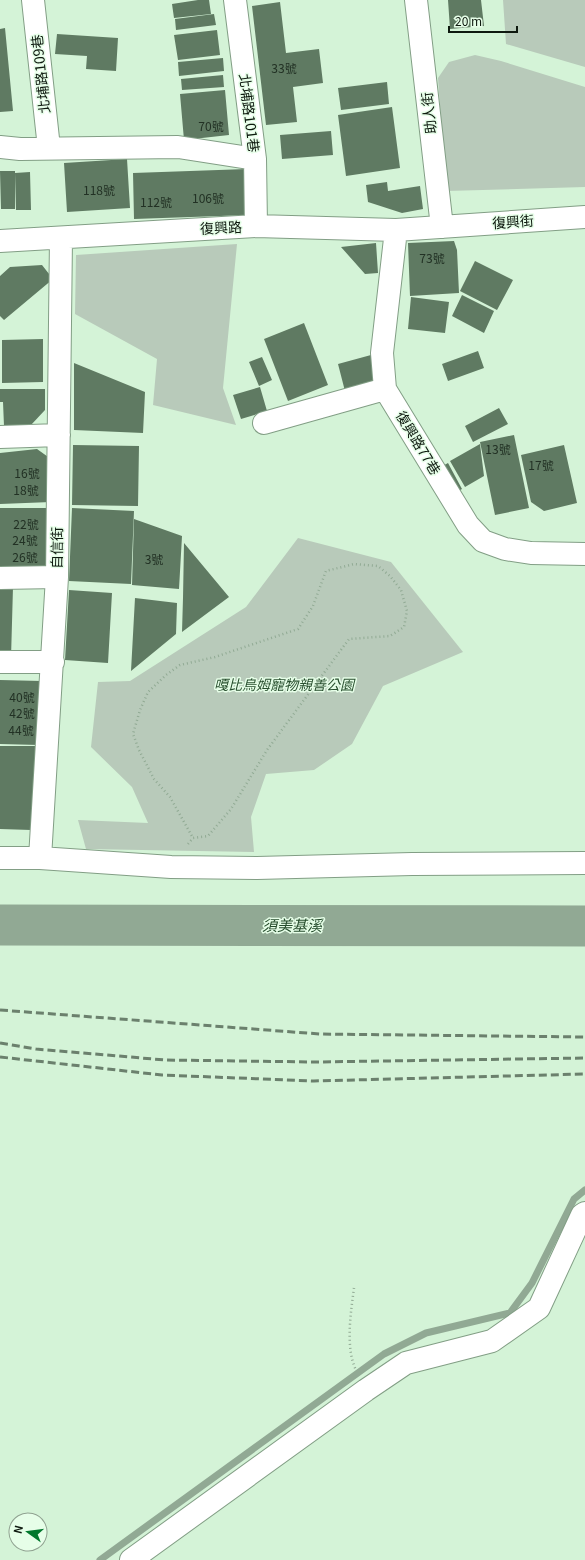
<svg xmlns="http://www.w3.org/2000/svg" width="585" height="1560" viewBox="0 0 585 1560" font-family="Georgia,'Noto Sans TC',serif">
<style>
.green{fill:#b8caba}
.lines{fill:none;stroke-linecap:round;stroke-linejoin:round}
.stream{stroke:#91a994;stroke-width:7}
.river{stroke:#91a994;stroke-width:41}
.building{fill:#5f7a62}
.minor-casing{stroke:#829e85;stroke-width:24}
.path{stroke:#91aa94;stroke-width:2.5;stroke-dasharray:1 3;stroke-linecap:butt}
.minor{stroke:#fff;stroke-width:22}
.rail{stroke:#6b806d;stroke-width:3;stroke-dasharray:8 4;stroke-linecap:butt}
.labels{text-anchor:middle;stroke-width:3;stroke-linejoin:round;paint-order:stroke}
.number-label{font-size:12px;fill:#223124}
.street-label{font-size:14px;fill:#0e190f;stroke:#e6fee8}
.park-label{font-size:14px;font-style:italic;fill:#284f2e;stroke:#e6fee8}
.water-label{font-size:15px;font-style:italic;fill:#244b2b;stroke:#e6fee8}
</style>
<rect width="100%" height="100%" fill="#d4f3d7"/>
<!-- green -->
<path class="green" d="M 503,0 L 585,0 L 585,67 L 506,44 Z
M 475,55 L 501,61 L 585,87 L 585,187 L 446,191 L 438,78 L 449,62 Z
M 237,244 L 223,388 L 236,425 L 153,405 L 157,359 L 75,314 L 76,255 Z
M 298,538 L 391,562 L 463,652 L 383,686 L 352,744 L 314,770 L 266,774 L 251,817 L 254,852 L 86,849 L 78,820 L 148,823 L 132,787 L 91,747 L 98,682 L 130,681 L 246,607 Z"/>
<g class="lines">
<!-- stream -->
<path class="stream" d="M 100,1560 L 384,1354 L 426,1333 L 510,1313 L 532,1283 L 574,1199 L 585,1190"/>
<!-- river -->
<path class="river" d="M 0,925 L 585,926"/>
</g>
<!-- building -->
<path class="building" d="M 198,0 L 209,0 L 211,14 L 174,18 L 172,4 Z
M 448,0 L 481,0 L 484,26 L 450,29 Z
M 280,2 L 286,53 L 319,49 L 323,83 L 293,87 L 297,122 L 266,125 L 252,6 Z
M 214,14 L 216,25 L 176,30 L 175,19 Z
M 5,28 L 13,111 L 0,112 L 0,29 Z
M 217,30 L 220,55 L 178,60 L 174,35 Z
M 57,34 L 118,38 L 116,71 L 86,69 L 87,56 L 55,54 Z
M 223,58 L 224,71 L 179,76 L 178,62 Z
M 223,75 L 224,87 L 182,90 L 181,79 Z
M 387,82 L 389,104 L 341,110 L 338,88 Z
M 225,90 L 229,135 L 184,140 L 180,94 Z
M 392,107 L 400,168 L 346,176 L 338,115 Z
M 331,131 L 333,155 L 282,159 L 280,135 Z
M 127,159 L 130,208 L 67,212 L 64,163 Z
M 247,169 L 248,215 L 134,219 L 133,173 Z
M 0,171 L 15,171 L 15,209 L 1,209 Z
M 30,172 L 31,210 L 16,210 L 15,173 Z
M 387,182 L 388,191 L 420,186 L 423,209 L 402,213 L 368,202 L 366,185 Z
M 454,241 L 457,250 L 459,293 L 410,296 L 408,243 Z
M 376,243 L 378,273 L 365,274 L 341,247 Z
M 475,261 L 513,280 L 497,310 L 460,291 Z
M 42,265 L 53,279 L 4,320 L 0,316 L 0,276 L 10,267 Z
M 462,295 L 494,311 L 484,333 L 452,316 Z
M 411,297 L 449,302 L 445,333 L 408,329 Z
M 304,323 L 328,385 L 288,401 L 264,339 Z
M 43,339 L 43,382 L 2,383 L 2,340 Z
M 478,351 L 484,368 L 448,381 L 442,364 Z
M 371,355 L 378,386 L 346,395 L 338,364 Z
M 262,357 L 272,380 L 259,386 L 249,362 Z
M 74,363 L 145,392 L 143,433 L 74,430 Z
M 260,387 L 267,411 L 241,419 L 233,395 Z
M 0,389 L 45,389 L 45,410 L 31,425 L 4,426 L 3,402 L 0,402 Z
M 499,408 L 508,424 L 473,442 L 465,426 Z
M 514,435 L 529,508 L 495,515 L 480,442 Z
M 480,444 L 484,476 L 465,487 L 450,461 Z
M 73,445 L 139,446 L 138,506 L 72,505 Z
M 564,445 L 577,503 L 544,511 L 531,502 L 521,455 Z
M 37,449 L 51,459 L 51,502 L 0,504 L 0,453 Z
M 448,463 L 462,489 L 453,494 L 439,468 Z
M 0,508 L 48,508 L 47,572 L 0,572 Z
M 72,508 L 134,511 L 131,584 L 69,581 Z
M 134,519 L 182,536 L 179,589 L 132,585 Z
M 184,543 L 229,597 L 182,632 L 183,598 Z
M 0,587 L 13,587 L 11,658 L 0,658 Z
M 69,590 L 112,593 L 108,663 L 65,660 Z
M 135,598 L 177,603 L 176,634 L 131,671 Z
M 0,680 L 41,681 L 39,745 L 0,744 Z
M 0,746 L 38,746 L 31,830 L 0,829 Z"/>
<g class="lines">
<!-- minor casing -->
<g class="minor-casing">
<path id="minor" d="M 33,0 L 49,148
M 235,0 L 255,159 L 256,226
M 416,0 L 442,227
M 0,147 L 20,149 L 178,147 L 255,159
M 396,230 L 382,353 L 385,389 L 468,525 L 483,541 L 505,549 L 531,553 L 585,554
M 0,241 L 256,226 L 396,230 L 585,217
M 264,423 L 385,389
M 0,437 L 59,435
M 0,578 L 57,577
M 0,662 L 53,662
M 0,858 L 40,858 L 171,867 L 257,868 L 412,864 L 585,863
M 40,858 L 57,577 L 61,238
M 131,1560 L 366,1390 L 406,1363 L 492,1341 L 539,1308 L 582,1215 L 585,1213"/>
</g>
<!-- path -->
<path class="path" d="M 188,844 L 193,838 L 208,836 L 231,809 L 267,750 L 349,639 L 390,636 L 404,627 L 407,611 L 401,590 L 390,576 L 378,566 L 354,564 L 326,571 L 313,606 L 298,629 L 215,657 L 180,665 L 166,675 L 148,692 L 140,710 L 133,734 L 139,750 L 154,779 L 170,797 L 193,838
M 354,1288 C 351,1311 345,1348 356,1370"/>
<!-- minor -->
<use href="#minor" class="minor"/>
<!-- rail -->
<path class="rail" d="M 0,1010 L 320,1034 L 585,1037
M 0,1043 L 36,1049 L 165,1060 L 316,1062 L 585,1058
M 0,1057 L 162,1075 L 314,1081 L 585,1074"/>
</g>
<g class="labels">
<!-- number labels -->
<g class="number-label">
<text x="284" y="73">33號</text>
<text x="211" y="131">70號</text>
<text x="99" y="195">118號</text>
<text x="208" y="203">106號</text>
<text x="156" y="207">112號</text>
<text x="432" y="263">73號</text>
<text x="498" y="454">13號</text>
<text x="541" y="470">17號</text>
<text x="27" y="478">16號</text>
<text x="26" y="495">18號</text>
<text x="26" y="529">22號</text>
<text x="25" y="545">24號</text>
<text x="25" y="562">26號</text>
<text x="154" y="564">3號</text>
<text x="22" y="702">40號</text>
<text x="22" y="718">42號</text>
<text x="21" y="735">44號</text>
</g>
<!-- street labels -->
<g class="street-label">
<text transform="translate(41 74) rotate(-96)" y="5">北埔路109巷</text>
<text transform="translate(249 113) rotate(83)" y="5">北埔路101巷</text>
<text transform="translate(429 113) rotate(-96)" y="5">助人街</text>
<text transform="translate(513 222) rotate(-4)" y="5">復興街</text>
<text transform="translate(221 228) rotate(-3)" y="5">復興路</text>
<text transform="translate(418 443) rotate(59)" y="5">復興路77巷</text>
<text transform="translate(57 548) rotate(-89)" y="5">自信街</text>
</g>
<!-- park labels -->
<g class="park-label">
<text x="284" y="690">嘎比烏姆寵物親善公園</text>
</g>
<!-- water labels -->
<g class="water-label">
<text x="292" y="931">須美基溪</text>
</g>
</g>
<!-- north arrow -->
<g transform="translate(28 1532) rotate(284)"><circle r="19" fill="#e6fee8" stroke="#90a291"/>
<path d="M0-3L7 15L0 10L-7 15Z" fill="#02782d"/>
<text y="-6" font-size="11" font-weight="bold" text-anchor="middle" fill="#0e190f">N</text>
</g>
<!-- scale -->
<path d="M449 26v6h68v-6" fill="none" stroke="#0e190f" stroke-width="2"/>
<text x="455" y="26" font-size="12" fill="#0e190f" stroke="#e6fee8" stroke-width="3" paint-order="stroke">20 m</text>
</svg>
